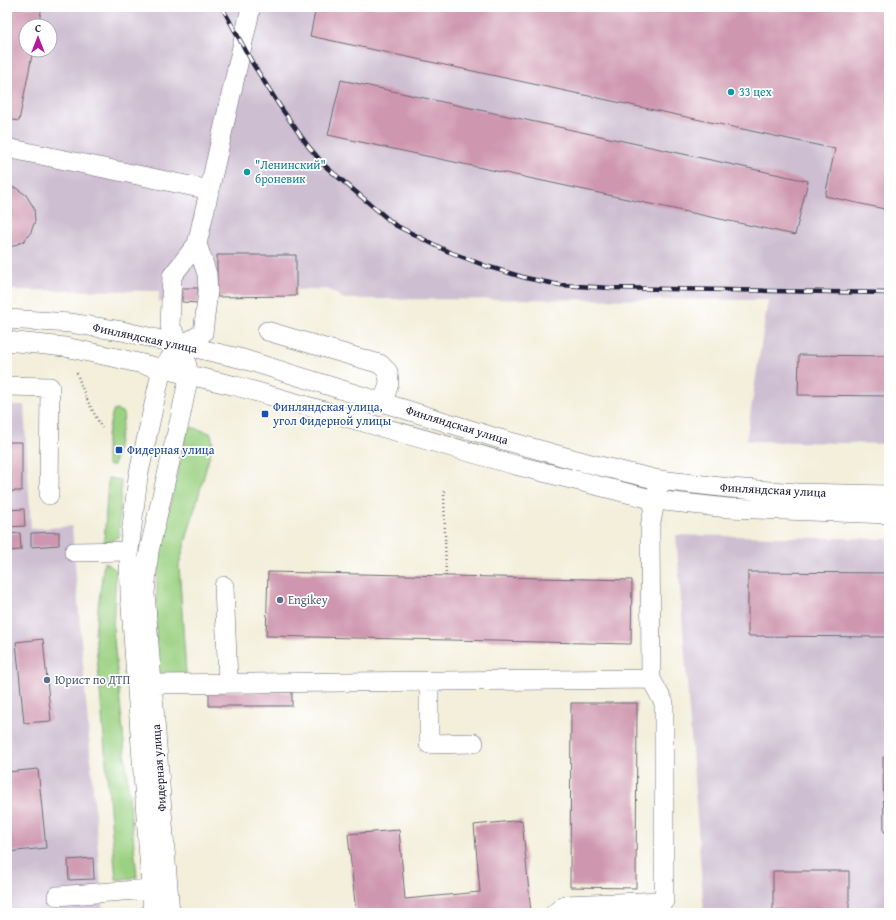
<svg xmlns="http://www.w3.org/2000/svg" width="896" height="920" viewBox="0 0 896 920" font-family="'Gentium Book Plus',serif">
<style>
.industrial{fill:#cebed1;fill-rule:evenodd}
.green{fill:#9bd182;stroke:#5e7a5e}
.building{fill:#cf97af}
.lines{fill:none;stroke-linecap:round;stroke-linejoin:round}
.minor-casing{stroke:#6b6a73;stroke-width:20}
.path{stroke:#6b6a73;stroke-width:2.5;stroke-dasharray:1 3;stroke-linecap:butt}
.minor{stroke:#fff;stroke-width:19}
.rail-casing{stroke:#22223b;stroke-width:4.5}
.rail{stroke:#fff;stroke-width:3;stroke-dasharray:9;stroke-linecap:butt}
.culture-dot{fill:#0f9aa8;stroke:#fff;stroke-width:1.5}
.transit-dot{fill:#1a4fb4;stroke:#fff;stroke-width:1.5}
.service-dot{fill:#5c6f8a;stroke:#fff;stroke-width:1.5}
.labels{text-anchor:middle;stroke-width:3.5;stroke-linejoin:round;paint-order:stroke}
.culture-label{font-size:12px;fill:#0d838f;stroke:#fff;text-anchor:start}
.street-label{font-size:12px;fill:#22223b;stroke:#fff}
.transit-label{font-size:12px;fill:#164399;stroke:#fff;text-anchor:start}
.service-label{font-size:12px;fill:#4e5e75;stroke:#fff;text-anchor:start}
</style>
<rect width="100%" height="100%" fill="#fff"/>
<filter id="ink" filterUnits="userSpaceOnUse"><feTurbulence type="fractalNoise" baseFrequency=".025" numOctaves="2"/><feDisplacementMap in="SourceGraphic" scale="8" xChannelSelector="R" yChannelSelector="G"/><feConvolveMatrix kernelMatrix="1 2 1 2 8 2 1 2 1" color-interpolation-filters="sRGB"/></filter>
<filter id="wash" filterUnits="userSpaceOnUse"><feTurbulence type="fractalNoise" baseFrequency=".012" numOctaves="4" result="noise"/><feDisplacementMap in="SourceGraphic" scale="16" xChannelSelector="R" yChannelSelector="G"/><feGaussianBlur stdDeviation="0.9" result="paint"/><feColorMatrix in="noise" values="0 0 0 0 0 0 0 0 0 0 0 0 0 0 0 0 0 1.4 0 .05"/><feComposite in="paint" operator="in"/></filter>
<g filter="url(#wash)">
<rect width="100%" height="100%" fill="#f3efdb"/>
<!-- industrial -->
<path class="industrial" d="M 7,7 L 889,7 L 889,444 L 746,441 L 768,300 L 344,299 L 328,289 L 296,290 L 296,296 L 259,296 L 217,297 L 217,291 L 198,303 L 159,302 L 159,291 L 7,290 ZM 26,26 L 50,26 L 50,50 L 26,50 Z
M 7,405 L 24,405 L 31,529 L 72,526 L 103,913 L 7,913 Z
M 676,535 L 889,539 L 889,913 L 704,913 Z"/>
<!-- green -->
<path class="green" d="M 117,410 L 122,412 L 124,416 L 114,465 L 109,466 L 107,463 L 107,436 L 113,411 Z
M 188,426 L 210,433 L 212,438 L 213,444 L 179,565 L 186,674 L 155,676 L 157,580 L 159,553 Z
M 108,478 L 121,480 L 119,537 L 104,544 Z
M 104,562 L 116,570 L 113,629 L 137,877 L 116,880 L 95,632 Z"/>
<g id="blocks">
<!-- building -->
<path class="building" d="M 7,7 L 42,7 L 38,26 L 26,26 L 26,50 L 33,50 L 19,121 L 7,119 Z
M 316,7 L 889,7 L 889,210 L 825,196 L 835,149 L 310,36 Z
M 341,80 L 808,181 L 795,235 L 328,135 Z
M 7,187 L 16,188 L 26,195 L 34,208 L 35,221 L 31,232 L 24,241 L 11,247 L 7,246 Z
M 217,255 L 296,255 L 296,296 L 217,297 Z
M 182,288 L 198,288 L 198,303 L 182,302 Z
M 799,355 L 889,356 L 889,396 L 798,395 Z
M 7,442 L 22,442 L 22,491 L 7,491 Z
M 24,509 L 25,526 L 7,527 L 7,510 Z
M 59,532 L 59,545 L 31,547 L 31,533 Z
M 20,533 L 21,550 L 7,551 L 7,534 Z
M 268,572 L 632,580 L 631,644 L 266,636 Z
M 748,572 L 889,573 L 889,637 L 748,636 Z
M 43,639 L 51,721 L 24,723 L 16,642 Z
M 209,691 L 292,692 L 292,706 L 209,706 Z
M 571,703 L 637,703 L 636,888 L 570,887 Z
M 889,756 L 889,832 L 884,832 L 883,757 Z
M 38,769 L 46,848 L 7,852 L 7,772 Z
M 522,820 L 531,913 L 356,913 L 348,834 L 399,830 L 405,899 L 480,892 L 474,825 Z
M 93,858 L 94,879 L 69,880 L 68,860 Z
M 773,871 L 849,871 L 849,911 L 773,911 Z
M 773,912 L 849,912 L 849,913 L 773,913 Z"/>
</g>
</g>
<g filter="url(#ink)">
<use href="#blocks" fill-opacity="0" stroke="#6b6a73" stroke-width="1"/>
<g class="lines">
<!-- minor casing -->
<g class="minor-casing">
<path id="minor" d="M 7,148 L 210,190
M 7,319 L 70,323 L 122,331 L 243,359 L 500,439 L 587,463 L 659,480 L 730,488 L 798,493 L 889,495
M 267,331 L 380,364 L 388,372 L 389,383 L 383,403
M 7,341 L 65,347 L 117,358 L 236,386 L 515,465 L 655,500 L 728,508 L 889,514
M 7,386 L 50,387 L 49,495
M 74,552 L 129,551
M 224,586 L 228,682
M 429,681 L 429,744 L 474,743
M 152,684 L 651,679
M 57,896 L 163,888
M 153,913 L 130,593 L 129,551 L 138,477 L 162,368 L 182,345 L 203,333 L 208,291 L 207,274 L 197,244
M 170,913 L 145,593 L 149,551 L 180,419 L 189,375 L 182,345 L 170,326 L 172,276 L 197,244 L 251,7
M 555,913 L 565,905 L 664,901 L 664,703 L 651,679 L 650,527 L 658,487"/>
</g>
<!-- path -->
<path class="path" d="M 77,373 C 83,393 92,410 102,428
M 444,491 L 446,576"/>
<!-- minor -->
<use href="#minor" class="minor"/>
<!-- rail casing -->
<g class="rail-casing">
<path id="rail" d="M 222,7 L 253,64 L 279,105 L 308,146 L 325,166 L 395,225 L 447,251 L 486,266 L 526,278 L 560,285 L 611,288 L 889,293"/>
</g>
<!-- rail -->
<use href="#rail" class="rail"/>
</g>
</g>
<!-- markers -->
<g class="culture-dot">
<circle cx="731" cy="92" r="4"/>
<circle cx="247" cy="172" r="4"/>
</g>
<g class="transit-dot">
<rect x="261" y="410" width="8" height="8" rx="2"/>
<rect x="115" y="446" width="8" height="8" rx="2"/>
</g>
<g class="service-dot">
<circle cx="280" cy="600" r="4"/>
<circle cx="47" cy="680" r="4"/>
</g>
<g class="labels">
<!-- culture labels -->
<g class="culture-label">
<text x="739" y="96">33 цех</text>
<text x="255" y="169">"Ленинский"<tspan x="255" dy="14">броневик</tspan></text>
</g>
<!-- street labels -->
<g class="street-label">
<text transform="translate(145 338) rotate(12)" y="4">Финляндская улица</text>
<text transform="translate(457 425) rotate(17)" y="4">Финляндская улица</text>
<text transform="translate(773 490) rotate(3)" y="4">Финляндская улица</text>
<text transform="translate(159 768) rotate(-94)" y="4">Фидерная улица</text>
</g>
<!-- transit labels -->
<g class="transit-label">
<text x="273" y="411">Финляндская улица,<tspan x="273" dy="14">угол Фидерной улицы</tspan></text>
<text x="127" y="454">Фидерная улица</text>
</g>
<!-- service labels -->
<g class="service-label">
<text x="288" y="604">Engikey</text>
<text x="55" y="684">Юрист по ДТП</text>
</g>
</g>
<!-- margin -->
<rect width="896" height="920" fill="none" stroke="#fff" stroke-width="24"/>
<!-- north arrow -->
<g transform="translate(38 38)"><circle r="19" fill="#ffffff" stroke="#a7a7b1"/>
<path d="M0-3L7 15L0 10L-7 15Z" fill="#b5179e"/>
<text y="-6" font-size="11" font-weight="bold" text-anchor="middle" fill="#22223b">С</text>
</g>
</svg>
